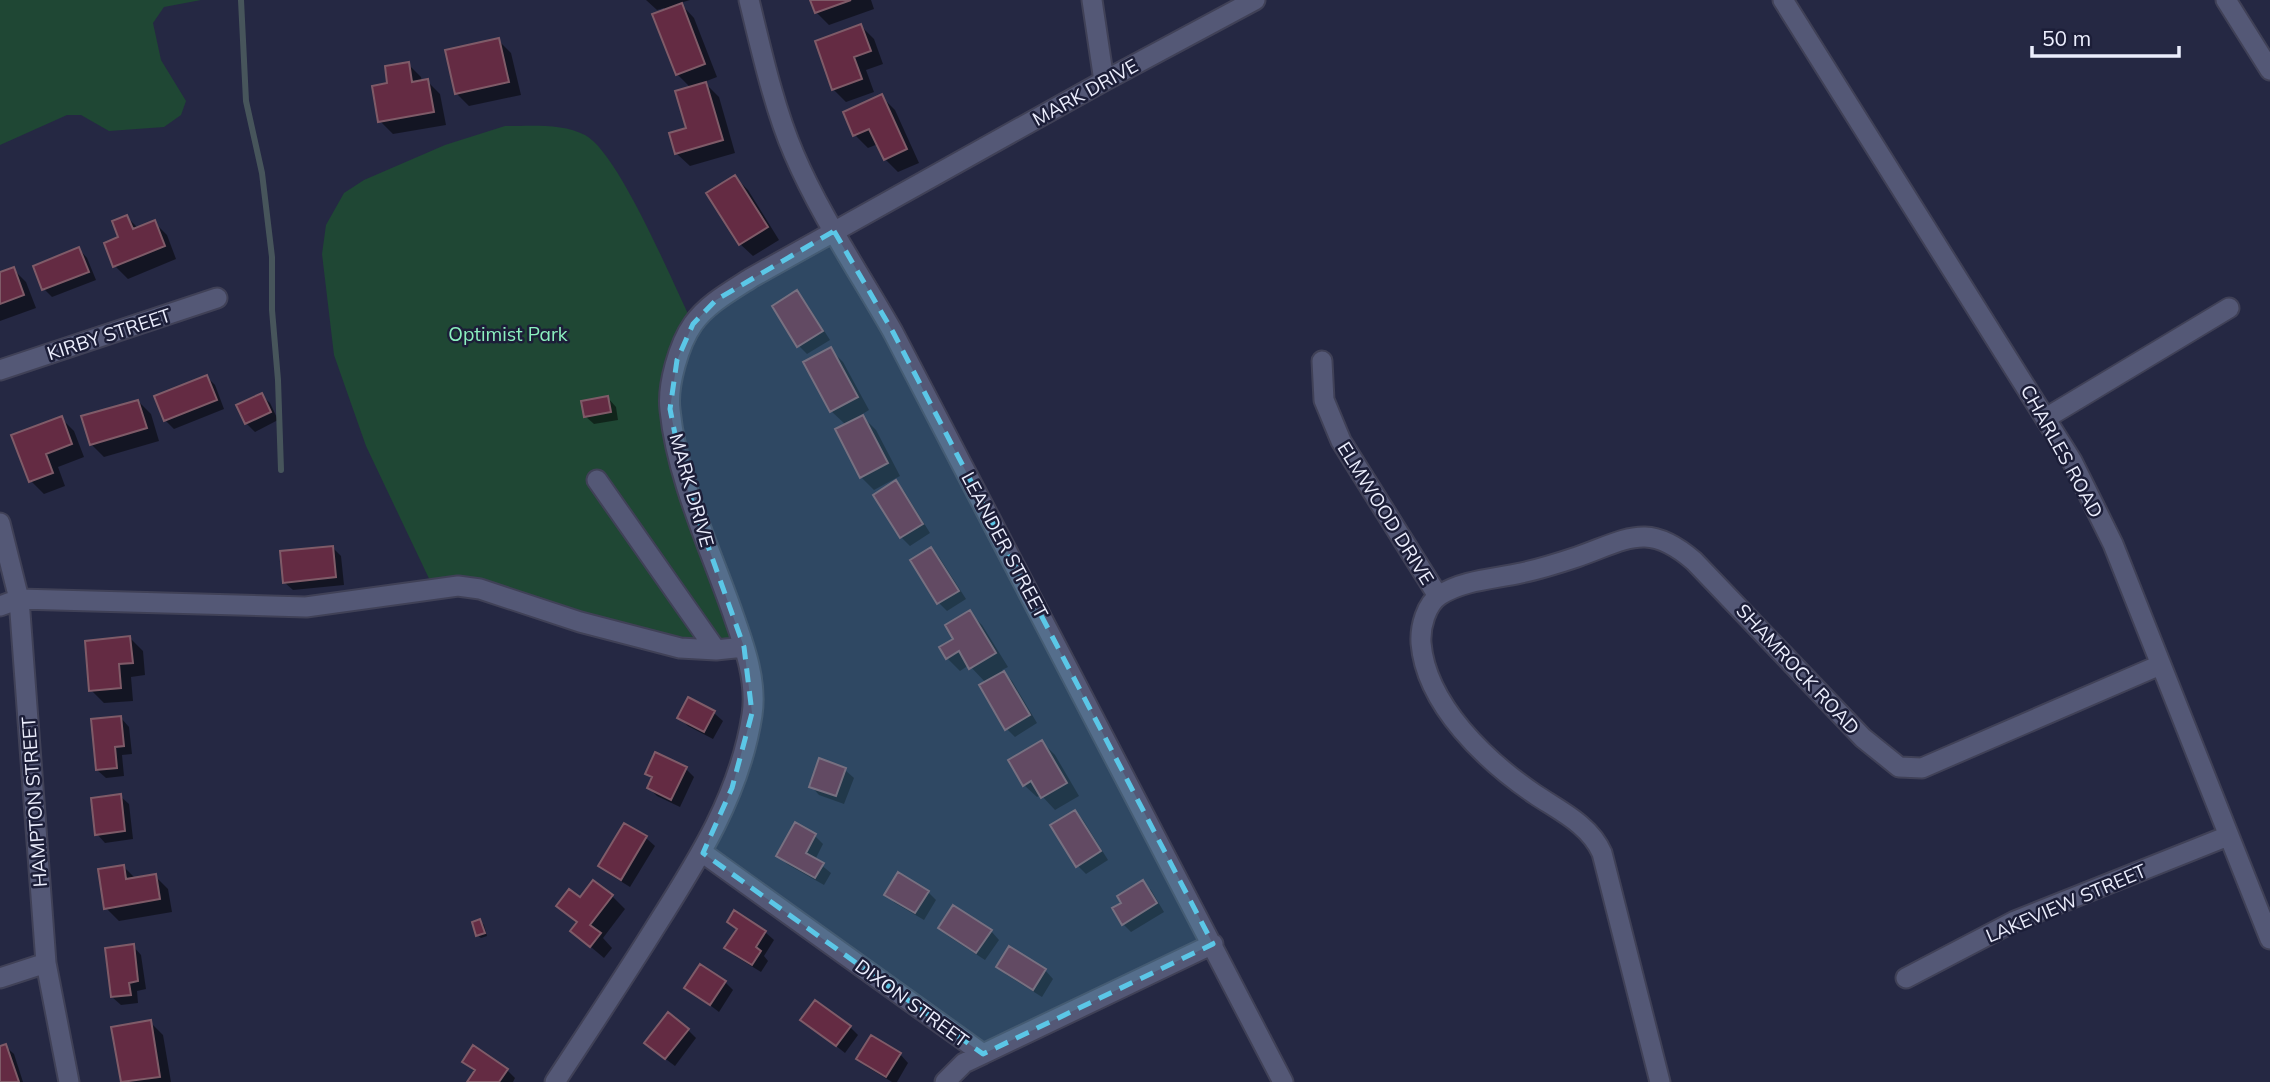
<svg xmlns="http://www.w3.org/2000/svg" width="2270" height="1082" viewBox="0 0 2270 1082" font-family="Mulish,sans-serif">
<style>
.green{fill:#1f4734}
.shadow{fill:#0007}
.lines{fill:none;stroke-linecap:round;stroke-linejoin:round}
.stream{stroke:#47555b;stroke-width:6}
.building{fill:#642b43;stroke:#7f5b68;stroke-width:2}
.minor-casing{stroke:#404157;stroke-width:23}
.minor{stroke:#545876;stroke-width:19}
.marked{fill:#5bc7e7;fill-opacity:0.2;stroke:#5bc7e7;stroke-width:5;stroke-dasharray:14 9;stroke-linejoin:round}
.labels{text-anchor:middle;stroke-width:5;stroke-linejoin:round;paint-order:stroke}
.street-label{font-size:19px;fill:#eceefd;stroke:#1c1e38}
.park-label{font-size:19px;fill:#8bf0bf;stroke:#1c1e38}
</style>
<rect width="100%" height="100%" fill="#252843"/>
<!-- green -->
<path class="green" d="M 0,0 L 201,0 L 164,7 L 153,23 L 161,60 L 186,101 L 181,115 L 164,127 L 109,131 L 81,115 L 67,115 L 0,145 Z
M 505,126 C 529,126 563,123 585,135 C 619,153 673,284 693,324 L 670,409 L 744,647 L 716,650 L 480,589 L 434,589 L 366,446 L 334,355 L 322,254 L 326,225 L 344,193 L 364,180 L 445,145 Z"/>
<!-- shadow -->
<path class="shadow" d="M 646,0 L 690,0 L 680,3 L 694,18 L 717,77 L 704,82 L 719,97 L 735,153 L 690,166 L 677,154 L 671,134 L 688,129 L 691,88 L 677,74 L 664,8 L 657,10 Z
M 812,0 L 871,0 L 874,9 L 829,25 L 816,12 Z
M 861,26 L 874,39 L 883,64 L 866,70 L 874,92 L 846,102 L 833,89 Z
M 498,40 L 511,53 L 521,95 L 469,106 L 456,93 Z
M 408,64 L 421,77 L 422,82 L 427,81 L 440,94 L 446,125 L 393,134 L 380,121 L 389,84 Z
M 882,97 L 895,110 L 919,163 L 898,172 L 885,159 L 878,144 L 868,148 L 855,135 L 845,113 Z
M 735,177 L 748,190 L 779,240 L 753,256 L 740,244 Z
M 127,217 L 138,228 L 154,222 L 167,235 L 176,259 L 128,279 L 115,266 Z
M 79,249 L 87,258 L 96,280 L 52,297 L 44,289 Z
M 13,269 L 26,282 L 36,308 L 0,321 L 0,271 L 1,274 Z
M 797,293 L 805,301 L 830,340 L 807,354 L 799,346 L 774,307 Z
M 830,349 L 843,362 L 869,410 L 861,415 L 876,430 L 900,476 L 874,490 L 861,477 L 846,425 L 831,411 Z
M 207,377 L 215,385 L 224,409 L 174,429 L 165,420 Z
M 261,395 L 270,403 L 278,420 L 255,432 L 246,423 Z
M 608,398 L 616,407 L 618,420 L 594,424 L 585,416 Z
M 138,401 L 151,414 L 159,441 L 104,457 L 91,444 Z
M 61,418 L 74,431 L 84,457 L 58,467 L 65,486 L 44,494 L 31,481 Z
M 895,483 L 904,491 L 930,533 L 910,546 L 901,537 L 875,495 Z
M 333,548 L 341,556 L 344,585 L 293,590 L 284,582 Z
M 931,549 L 939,557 L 966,599 L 947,611 L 939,603 Z
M 969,612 L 982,625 L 1008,667 L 1002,670 L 1012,681 L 1037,723 L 1015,737 L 1006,728 L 986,683 L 969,665 L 960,671 L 947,658 Z
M 130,638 L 143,651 L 145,675 L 131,677 L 133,701 L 104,703 L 91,690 Z
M 689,699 L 714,713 L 723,721 L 713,739 L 688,726 L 679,717 Z
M 121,718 L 129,727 L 132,754 L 122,755 L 124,776 L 106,778 L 97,770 Z
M 1042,742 L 1055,755 L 1079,796 L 1055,810 L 1041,795 L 1037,797 L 1024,785 Z
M 820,760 L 845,770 L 854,778 L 844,804 L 819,795 L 811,786 Z
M 686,769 L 694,777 L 680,807 L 657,796 L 649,788 L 653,780 L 647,773 Z
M 120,796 L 129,804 L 133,839 L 105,843 L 97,834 Z
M 1075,812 L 1083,820 L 1108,860 L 1086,874 L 1078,866 Z
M 625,825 L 646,838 L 655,846 L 630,887 L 609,874 L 600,866 Z
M 796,825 L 815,836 L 823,844 L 815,860 L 831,873 L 824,885 L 787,864 L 778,855 Z
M 123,866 L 136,879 L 155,876 L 168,889 L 172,912 L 119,921 L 106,908 Z
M 1142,882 L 1151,890 L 1164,912 L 1131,932 L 1123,924 Z
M 928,892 L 936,900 L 924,920 L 895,903 L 886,894 Z
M 612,896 L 625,909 L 603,938 L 612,948 L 604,958 L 572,931 L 577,924 L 558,906 L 580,900 Z
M 480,921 L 484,925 L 487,936 L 481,938 L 477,935 Z
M 729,922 L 765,932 L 774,940 L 764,956 L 768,961 L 761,972 L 735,956 L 727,947 L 738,931 Z
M 940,928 L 991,931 L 999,940 L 985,960 L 948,936 Z
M 133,946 L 141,955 L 146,989 L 137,991 L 138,1003 L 121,1005 L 112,997 Z
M 998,967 L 1045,970 L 1053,979 L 1042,997 L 1007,975 Z
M 725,982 L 733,990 L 719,1012 L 686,987 Z
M 803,1020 L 850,1027 L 858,1035 L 845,1053 Z
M 150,1022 L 163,1035 L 171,1082 L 122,1082 L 113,1028 Z
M 688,1030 L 696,1038 L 675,1066 L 655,1051 Z
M 5,1046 L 14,1054 L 23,1082 L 0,1082 L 0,1048 Z
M 900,1054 L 908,1063 L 897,1082 L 892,1082 L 867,1067 L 858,1058 Z
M 464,1061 L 507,1070 L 515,1078 L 513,1082 L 469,1082 L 475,1072 Z"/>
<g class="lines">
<!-- stream -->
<path class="stream" d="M 241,0 L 246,101 L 262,173 L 272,257 L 272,310 L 278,380 L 281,470"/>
</g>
<!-- building -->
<path class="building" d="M 810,0 L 851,0 L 815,13 Z
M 682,3 L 705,64 L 676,75 L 652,14 Z
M 861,24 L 871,51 L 854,57 L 862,79 L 832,90 L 815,41 Z
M 499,38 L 509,82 L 455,94 L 445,50 Z
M 409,62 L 412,82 L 428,79 L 434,112 L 378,122 L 372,86 L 387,83 L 385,66 Z
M 706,82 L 723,140 L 675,154 L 669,133 L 686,128 L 675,91 Z
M 882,94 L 907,149 L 884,160 L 869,129 L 853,136 L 843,112 Z
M 735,175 L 768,227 L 739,245 L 706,193 Z
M 127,215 L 133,229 L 155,220 L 165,246 L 113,267 L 104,243 L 118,237 L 112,221 Z
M 79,247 L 89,272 L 42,290 L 33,266 Z
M 14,267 L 24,295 L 0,304 L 0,272 Z
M 797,290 L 823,331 L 797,347 L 772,306 Z
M 831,347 L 858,397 L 830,412 L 803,362 Z
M 207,375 L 217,400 L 164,421 L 154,396 Z
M 262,393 L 271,412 L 245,424 L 236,405 Z
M 608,396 L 611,412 L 584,417 L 581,401 Z
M 138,400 L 147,428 L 90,445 L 81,416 Z
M 863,415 L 888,463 L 860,478 L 835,429 Z
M 62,416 L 72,444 L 46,454 L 53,473 L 29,482 L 11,435 Z
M 896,480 L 923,524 L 900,538 L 873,495 Z
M 333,546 L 336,577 L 283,583 L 280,551 Z
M 931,547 L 959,591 L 937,604 L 910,560 Z
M 970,610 L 996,653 L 969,669 L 959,651 L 946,659 L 939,647 L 953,639 L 945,625 Z
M 130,636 L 133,663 L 119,664 L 121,688 L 89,691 L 85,641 Z
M 1004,671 L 1030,715 L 1005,730 L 979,685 Z
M 688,697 L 715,711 L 704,732 L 677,718 Z
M 121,716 L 124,746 L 115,747 L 117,768 L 96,770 L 91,719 Z
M 1042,740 L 1067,783 L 1041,798 L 1031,781 L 1023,786 L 1008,760 Z
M 655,752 L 687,767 L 671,800 L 647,788 L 652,777 L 645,774 Z
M 819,758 L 846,768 L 836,796 L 809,787 Z
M 121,794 L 125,831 L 95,835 L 91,798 Z
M 1075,810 L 1101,851 L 1076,867 L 1050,825 Z
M 795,822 L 816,834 L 806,853 L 824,863 L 815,878 L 776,856 Z
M 624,823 L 647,836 L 621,880 L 598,866 Z
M 124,865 L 126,879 L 156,874 L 160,899 L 104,909 L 98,869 Z
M 898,872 L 929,891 L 915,913 L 884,895 Z
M 593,880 L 613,895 L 590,925 L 601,933 L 590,947 L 570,931 L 577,922 L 556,906 L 569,889 L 580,897 Z
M 1143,880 L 1157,903 L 1122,925 L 1112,908 L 1121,903 L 1117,896 Z
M 953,905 L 992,930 L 976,953 L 938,928 Z
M 734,910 L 766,931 L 756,947 L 761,951 L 752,965 L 724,948 L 737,929 L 727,922 Z
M 480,919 L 485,933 L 476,936 L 472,922 Z
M 134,944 L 138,981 L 129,983 L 131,995 L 111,997 L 105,948 Z
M 1009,946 L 1046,969 L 1033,990 L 996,967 Z
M 700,964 L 726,981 L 710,1005 L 684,988 Z
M 815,1000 L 851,1026 L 836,1046 L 800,1020 Z
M 668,1012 L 689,1029 L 665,1059 L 644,1043 Z
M 151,1020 L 160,1077 L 121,1082 L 111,1027 Z
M 871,1035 L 901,1053 L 886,1077 L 856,1059 Z
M 6,1044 L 19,1082 L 0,1082 L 0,1046 Z
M 473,1045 L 508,1069 L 499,1082 L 467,1082 L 475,1070 L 462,1062 Z"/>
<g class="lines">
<!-- minor casing -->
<g class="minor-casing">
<path id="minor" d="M 749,0 C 761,49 774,108 794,154 C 820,215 860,274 893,332 L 1283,1082
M 1092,0 L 1104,81
M 1783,0 L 2072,461 L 2113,544 L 2270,939
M 2226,0 L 2270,70
M 1322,361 L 1324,400 L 1341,441 L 1438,596
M 0,370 L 217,298
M 2046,418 L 2229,308
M 597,480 L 716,650
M 0,523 L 19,599 L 46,963 L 69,1082
M 0,606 L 19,599 L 306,607 L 458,586 L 480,589 L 580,622 L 680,648 L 716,650 L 744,647
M 703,853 L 983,1054 L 1213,944
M 0,978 L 46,963
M 1906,978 L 2015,921 L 2228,836
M 555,1082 C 589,1030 623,979 656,926 C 698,860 740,794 752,715 C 757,682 745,648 734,617 C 711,550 677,481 670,410 C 667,385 679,344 693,324 C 707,304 731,291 751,278 L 1104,81 L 1255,0
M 945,1082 L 964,1063 L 983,1054
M 1660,1082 L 1602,853 C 1590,825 1560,811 1536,795 C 1487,762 1426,705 1421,643 C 1420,627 1426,604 1440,595 C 1464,580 1494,579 1521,573 C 1540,569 1559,563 1577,557 C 1628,539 1648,521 1694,561 L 1863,738 L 1899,767 L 1922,768 L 2160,665"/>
</g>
<!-- minor -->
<use href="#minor" class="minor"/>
</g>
<!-- marked area -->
<path class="marked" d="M 834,231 L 893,332 L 1213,944 L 983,1054 L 703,853 L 732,788 L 752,713 L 744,647 L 684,479 L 670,409 L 677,360 L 693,324 L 716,300 Z"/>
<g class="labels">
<!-- street labels -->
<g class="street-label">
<text transform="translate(1085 92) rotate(-29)" y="7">MARK DRIVE</text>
<text transform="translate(109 334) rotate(-18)" y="7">KIRBY STREET</text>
<text transform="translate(2062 451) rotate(61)" y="7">CHARLES ROAD</text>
<text transform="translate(692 490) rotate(74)" y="7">MARK DRIVE</text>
<text transform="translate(1386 513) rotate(58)" y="7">ELMWOOD DRIVE</text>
<text transform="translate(1005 545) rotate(62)" y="7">LEANDER STREET</text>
<text transform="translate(1798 669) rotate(47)" y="7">SHAMROCK ROAD</text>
<text transform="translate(34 802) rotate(-94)" y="7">HAMPTON STREET</text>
<text transform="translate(2066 903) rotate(-23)" y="7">LAKEVIEW STREET</text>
<text transform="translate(912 1003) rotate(36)" y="7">DIXON STREET</text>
</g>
<!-- park labels -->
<g class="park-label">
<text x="508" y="341">Optimist Park</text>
</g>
</g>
<!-- scale -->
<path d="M2032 46v10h147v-10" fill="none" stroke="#eceefd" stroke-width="3.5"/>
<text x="2042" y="46" font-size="21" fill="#eceefd" stroke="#1c1e38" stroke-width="5" paint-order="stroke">50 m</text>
</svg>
